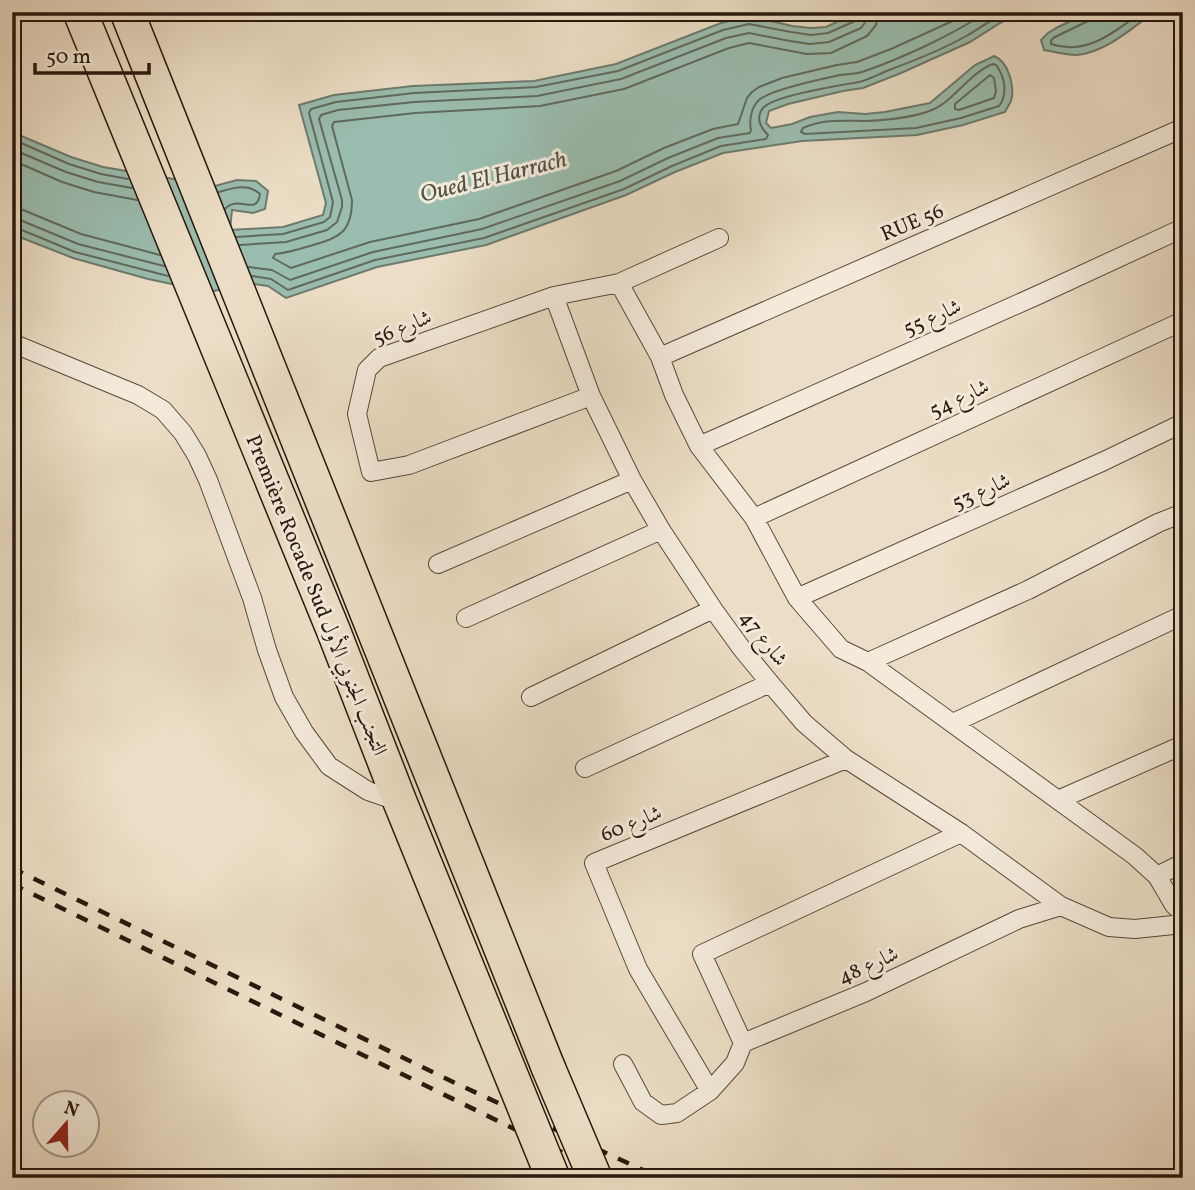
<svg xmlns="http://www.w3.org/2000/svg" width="1195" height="1190" viewBox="0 0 1195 1190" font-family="Vollkorn,Amiri,serif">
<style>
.water{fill:#9abdaf;stroke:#6c7b6e;stroke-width:2}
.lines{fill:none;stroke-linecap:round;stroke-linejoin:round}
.shore{stroke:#606a5e;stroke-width:2}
.minor-casing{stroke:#58493b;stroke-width:20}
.motorway-casing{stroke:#27170d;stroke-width:36}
.minor{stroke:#f3eada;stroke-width:18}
.motorway{stroke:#ecdec6;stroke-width:33}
.rail{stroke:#27170d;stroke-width:4.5;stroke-dasharray:12 12;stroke-linecap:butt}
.motorway-bridge-casing{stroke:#27170d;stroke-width:36;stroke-linecap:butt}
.motorway-bridge{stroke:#ecdec6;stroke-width:33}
.labels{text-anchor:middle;stroke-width:6;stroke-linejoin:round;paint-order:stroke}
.street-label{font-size:21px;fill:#27170d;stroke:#f3eada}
.water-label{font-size:23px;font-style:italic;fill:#4f5146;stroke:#f3eada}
</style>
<rect width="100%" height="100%" fill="#ecdec6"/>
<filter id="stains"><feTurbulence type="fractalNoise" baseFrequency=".00286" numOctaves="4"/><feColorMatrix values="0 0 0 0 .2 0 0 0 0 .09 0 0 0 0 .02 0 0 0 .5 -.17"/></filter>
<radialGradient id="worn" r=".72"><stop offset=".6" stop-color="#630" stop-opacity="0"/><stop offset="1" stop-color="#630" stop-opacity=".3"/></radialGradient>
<!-- water -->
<path class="water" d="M 858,12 L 1022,12 L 1000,23 L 970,42 L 901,73 L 863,88 L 843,91 L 788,104 L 769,111 L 766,123 L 771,128 L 792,124 L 810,117 L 838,112 L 865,114 L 885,112 L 930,103 L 975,65 L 994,56 C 1009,62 1015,87 1011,101 C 1009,105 1007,108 1005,112 L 963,125 L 917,135 L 802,141 L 723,153 L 675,172 L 626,195 L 486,245 L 377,267 L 286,298 L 268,286 L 248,283 L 210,292 L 148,279 L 73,258 L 12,234 L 12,132 L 71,157 L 103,167 L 215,186 L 237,180 L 256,181 L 268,191 L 265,209 L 253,213 L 232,210 L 230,230 L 283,227 L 323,215 L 326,203 L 299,105 L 334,95 L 413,86 L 534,81 L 616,64 L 721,23 L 750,16 L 792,26 L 811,28 L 826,27 Z
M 1090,12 L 1154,12 C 1131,29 1106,52 1077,55 C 1066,55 1054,52 1044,50 L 1041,40 L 1048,33 L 1058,27 Z"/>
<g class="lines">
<!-- shore -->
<path class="shore" d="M 878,12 L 876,25 L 867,36 L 831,53 L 807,54 L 749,43 L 729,48 L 624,89 L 540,106 L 415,113 L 334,122 L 332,126 L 352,200 C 352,231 340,238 313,245 C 300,249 288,253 275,254 L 273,258 L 291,268 L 370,242 L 479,219 L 616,171 L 664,148 L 713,129 L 738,124 L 747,98 L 752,92 L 759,87 L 782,78 L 837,65 L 857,62 L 891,49 L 957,19 L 968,12
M 1091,12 L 1091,17 L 1088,21 L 1053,38 L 1051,41 L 1051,44 C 1087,56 1114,32 1142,12
M 993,64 L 996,65 C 1005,77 1008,94 999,106 L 961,118 L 916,128 L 805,134 L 801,132 L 803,128 C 824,118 845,121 867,121 C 887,120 913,118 932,110 C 954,101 969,73 993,64 Z
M 990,75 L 994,78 L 996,91 L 994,98 L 959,110 L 955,109 L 955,104 Z
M 12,139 L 69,164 L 101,174 L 128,179
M 12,149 L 66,172 L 98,182 L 132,188
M 12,160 L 62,182 L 94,192 L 137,200
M 219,192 C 233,188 248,183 260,194 C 257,217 238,194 225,209
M 12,208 L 23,210 L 81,234 L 160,255
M 12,219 L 20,220 L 78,244 L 164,266
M 12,228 L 17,228 L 75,252 L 168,276
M 236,237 L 283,234 L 324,222 L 330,217 L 333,202 L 309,113 L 311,109 L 336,102 L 414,93 L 536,87 L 618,71 L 723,30 L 749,24 L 791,32 L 811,35 L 828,33 L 855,21 L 858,18 L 859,12
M 240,245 L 286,242 L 327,230 L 337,222 L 342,207 L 342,200 L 319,119 L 321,115 L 338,110 L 414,102 L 537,96 L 621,79 L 726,38 L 749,33 L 790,41 L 810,44 L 829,42 L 861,28 L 866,21 L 868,12
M 249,267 L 272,270 L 290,280 L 373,252 L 482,229 L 620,181 L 668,158 L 718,138 L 750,133 L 751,130 C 749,121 751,107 759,100 C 771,89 822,79 840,75 C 847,74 855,74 862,72 C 903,58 950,36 987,12
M 252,276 L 271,279 L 288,290 L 375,260 L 484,238 L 624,189 L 672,166 L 721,146 L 766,139 L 768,135 C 760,127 755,117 764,107 C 776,95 841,85 859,82 C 869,80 879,74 889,70 C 916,60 944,49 968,35 C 981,27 993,19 1006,12"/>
<!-- minor casing -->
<g class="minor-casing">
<path id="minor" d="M 619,283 L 660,357 L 674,395 L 699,446 L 754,518 L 797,598 L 841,649 L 868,662 L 1135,856 L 1157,876 L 1174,905 L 1183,913
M 554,296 L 591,396 L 632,480 L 661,530 L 713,609 L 742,649 L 770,683 L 804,723 L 846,759 L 961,833 L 1061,906
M 12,343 L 138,395 L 163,410 L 183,433 L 197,456 L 208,480 L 252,598 L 267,650 L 284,697 L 304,732 L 329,766 L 368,791 L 400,802
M 660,357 L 1183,128
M 591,396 L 409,465 L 371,472 L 357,414 L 367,370 L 379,358 L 554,296 L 619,283 L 719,238
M 699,446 L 1038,295 L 1183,228
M 754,518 L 1183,321
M 438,564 L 632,480
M 797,598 L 1104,461 L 1183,423
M 466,618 L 661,530
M 868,662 L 1028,590 L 1158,523 L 1183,513
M 531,697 L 713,609
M 953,723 L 1183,615
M 585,768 L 770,683
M 1058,800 L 1183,745
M 1157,876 L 1183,863
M 743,1043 L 702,954 L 961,833
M 623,1064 L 643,1102 L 661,1115 L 677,1113 L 710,1091 L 735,1063 L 743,1043 L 866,992 L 1019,919 L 1061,906 L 1109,927 L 1135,929 L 1183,924
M 710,1091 L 638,969 L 594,863 L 846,759"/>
</g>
<!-- motorway casing -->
<g class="motorway-casing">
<path id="motorway" d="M 80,12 L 334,632 L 400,802 L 494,1033
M 127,12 L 548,1067"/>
</g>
<!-- minor -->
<use href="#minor" class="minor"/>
<!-- motorway -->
<use href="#motorway" class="motorway"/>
<!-- rail -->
<path class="rail" d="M 12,868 L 453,1082 L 660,1178
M 12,884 L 615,1178"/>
<!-- motorway-bridge casing -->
<g class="motorway-bridge-casing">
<path id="motorway-bridge" d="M 494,1033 L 553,1178
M 548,1067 L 595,1178"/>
</g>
<!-- motorway-bridge -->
<use href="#motorway-bridge" class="motorway-bridge"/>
</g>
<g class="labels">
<!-- street labels -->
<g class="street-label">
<text transform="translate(912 222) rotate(-23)" y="7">RUE 56</text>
<text transform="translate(932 317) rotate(-24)" y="7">شارع 55</text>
<text transform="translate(402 327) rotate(-22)" y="7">شارع 56</text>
<text transform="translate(959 398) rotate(-25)" y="7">شارع 54</text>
<text transform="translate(981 491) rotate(-24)" y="7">شارع 53</text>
<text transform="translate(317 595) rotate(68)" y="7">Première Rocade Sud التجنب الجنوبي الأول</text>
<text transform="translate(764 638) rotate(52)" y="7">شارع 47</text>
<text transform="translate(631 823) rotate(-22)" y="7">شارع 60</text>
<text transform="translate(868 965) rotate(-24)" y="7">شارع 48</text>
</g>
<!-- water labels -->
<g class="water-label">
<text transform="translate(493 176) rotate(-14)" y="8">Oued El Harrach</text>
</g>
</g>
<!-- margin -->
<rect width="1195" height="1190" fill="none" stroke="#ecdec6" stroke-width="42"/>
<rect x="14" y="14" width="1167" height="1162" fill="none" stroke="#27170d" stroke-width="3.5"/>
<rect x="21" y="21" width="1153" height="1148" fill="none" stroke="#27170d" stroke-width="2"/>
<!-- north arrow -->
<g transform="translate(66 1124) rotate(20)"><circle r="33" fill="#f3eada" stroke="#a19688" stroke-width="2"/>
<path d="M0-5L12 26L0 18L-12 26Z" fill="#8f2418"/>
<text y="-10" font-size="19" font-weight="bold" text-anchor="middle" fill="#27170d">N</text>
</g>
<!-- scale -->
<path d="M35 63v10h114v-10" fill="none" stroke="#27170d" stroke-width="3.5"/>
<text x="46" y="63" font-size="21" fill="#27170d" stroke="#f3eada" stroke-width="5" paint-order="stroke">50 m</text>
<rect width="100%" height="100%" filter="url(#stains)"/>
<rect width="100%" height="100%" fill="url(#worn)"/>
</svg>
